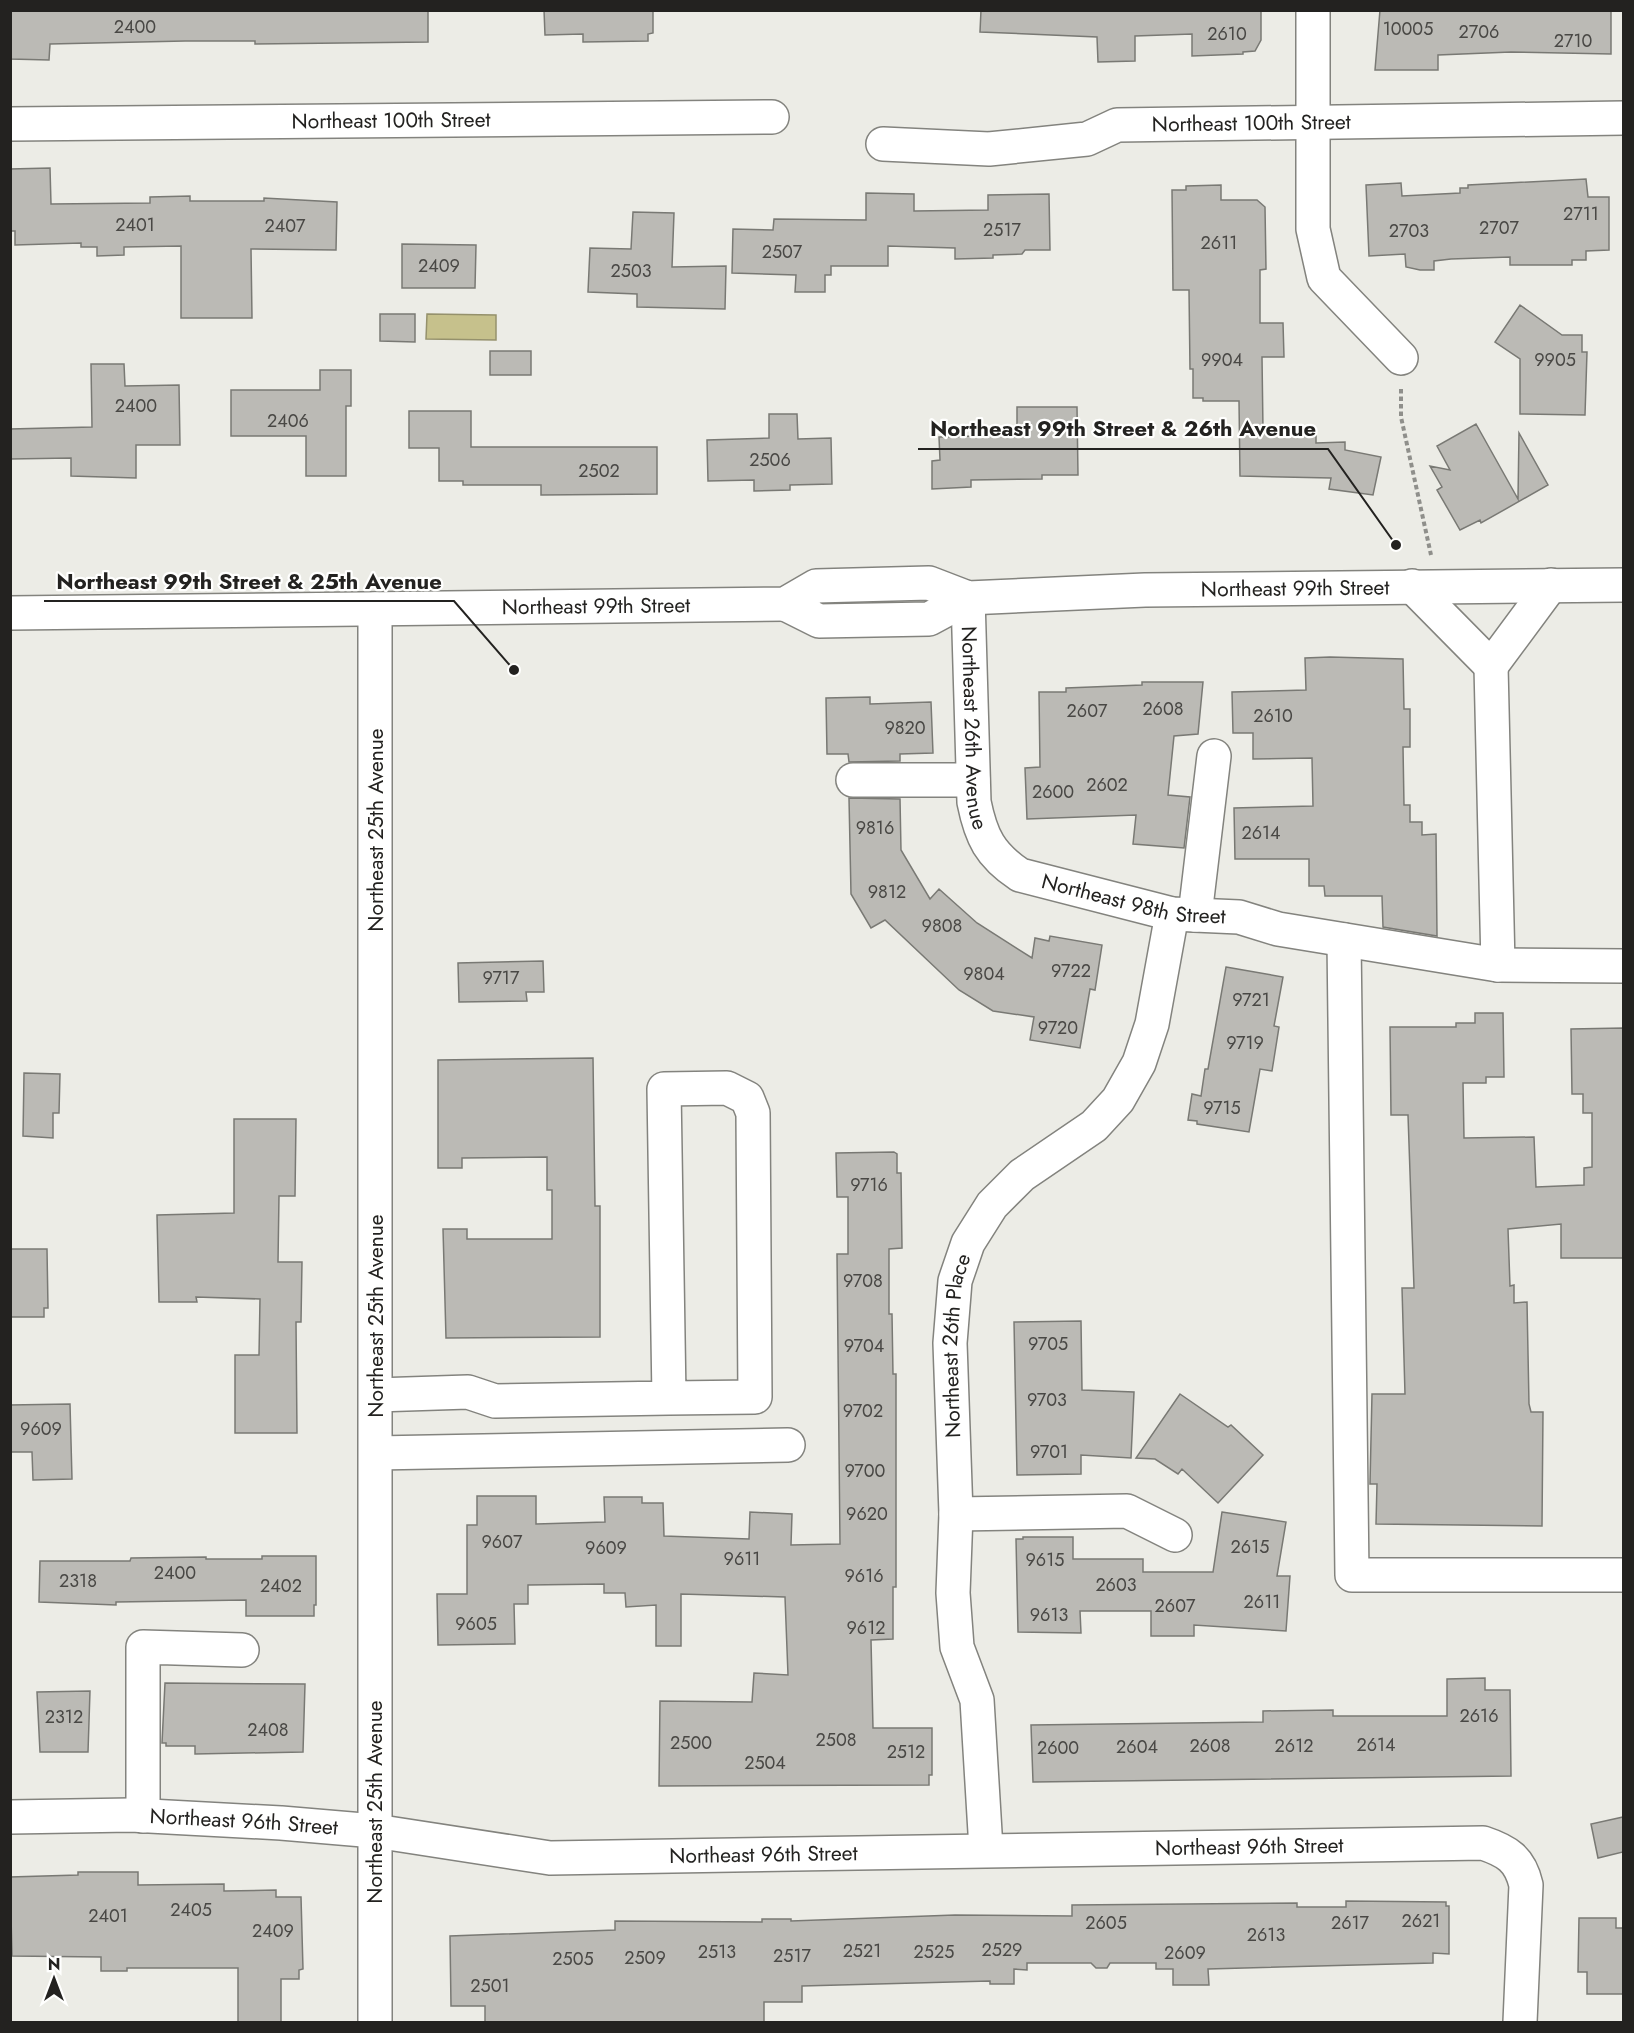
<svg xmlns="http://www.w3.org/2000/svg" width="1634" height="2033" viewBox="0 0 1634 2033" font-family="Jost,sans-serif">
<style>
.water{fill:#c6c18c;stroke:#95916c;stroke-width:1.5}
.building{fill:#bbbab5;stroke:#797974;stroke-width:1.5}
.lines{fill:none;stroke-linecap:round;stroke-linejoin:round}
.minor-casing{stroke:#83837e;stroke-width:36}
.major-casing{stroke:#83837e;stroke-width:36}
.path{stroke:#8f8f8b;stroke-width:4;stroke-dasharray:4.5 3;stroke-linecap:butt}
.minor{stroke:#fff;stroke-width:33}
.major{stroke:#fff;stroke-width:33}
.labels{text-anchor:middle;stroke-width:4.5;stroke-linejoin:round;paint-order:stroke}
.number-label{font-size:18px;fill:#494845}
.street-label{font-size:21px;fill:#232220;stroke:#fffffe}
.leader{fill:none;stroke:#232220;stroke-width:2}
.callout-dot{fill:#232220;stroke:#fffffe;stroke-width:2}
.callout-label{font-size:22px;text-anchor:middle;font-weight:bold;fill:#232220;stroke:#fffffe;stroke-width:4.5;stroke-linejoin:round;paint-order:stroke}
</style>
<rect width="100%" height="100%" fill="#ecece6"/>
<!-- water -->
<path class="water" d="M 427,314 L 496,315 L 496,340 L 426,339 Z"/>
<!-- building -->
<path class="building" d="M 10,10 L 428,10 L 428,42 L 255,44 L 255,41 L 185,41 L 50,44 L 49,60 L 10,59 Z
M 544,10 L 653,10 L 653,33 L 648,34 L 648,41 L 583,42 L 583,34 L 545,35 Z
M 981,10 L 1261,10 L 1261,40 L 1255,51 L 1243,52 L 1243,54 L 1192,56 L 1192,34 L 1135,36 L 1135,61 L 1098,62 L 1097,37 L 980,32 Z
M 1380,10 L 1611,10 L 1611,54 L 1511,52 L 1438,55 L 1438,70 L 1375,70 Z
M 50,168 L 51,204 L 150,203 L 150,197 L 190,196 L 190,201 L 264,201 L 264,198 L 337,202 L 336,250 L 251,249 L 252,318 L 181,318 L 181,246 L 124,247 L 124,255 L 97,256 L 97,247 L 81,247 L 81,243 L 15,245 L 15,231 L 10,231 L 10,169 Z
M 1586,179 L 1588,197 L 1609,197 L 1609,250 L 1586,251 L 1586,260 L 1572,260 L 1572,265 L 1510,265 L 1510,257 L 1451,259 L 1434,261 L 1434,270 L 1420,270 L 1406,267 L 1405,254 L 1369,256 L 1366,185 L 1401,183 L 1402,196 L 1460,193 L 1460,188 L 1468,188 L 1468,185 Z
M 1221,185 L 1221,200 L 1257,200 L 1265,207 L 1266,269 L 1260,270 L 1260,323 L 1283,323 L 1284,357 L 1262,357 L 1263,430 L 1316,429 L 1316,443 L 1345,442 L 1345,450 L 1381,457 L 1373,495 L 1329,489 L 1331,478 L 1240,476 L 1239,401 L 1203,401 L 1203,398 L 1193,398 L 1193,369 L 1190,369 L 1189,290 L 1173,290 L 1172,190 L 1186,190 L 1186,186 Z
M 866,193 L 914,194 L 914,211 L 988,210 L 988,195 L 1049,194 L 1050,250 L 1025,250 L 1022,254 L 993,255 L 993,258 L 955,259 L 955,248 L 888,246 L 888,266 L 831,266 L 831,275 L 825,275 L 825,292 L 795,292 L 796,275 L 732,273 L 733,229 L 773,230 L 774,219 L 866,220 Z
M 633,212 L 674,213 L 672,267 L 726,266 L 725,309 L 637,307 L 637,294 L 588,292 L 590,248 L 631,249 Z
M 402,244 L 476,245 L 475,288 L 402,288 Z
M 1520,305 L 1562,335 L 1582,335 L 1582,352 L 1587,352 L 1585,415 L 1520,414 L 1520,359 L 1495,342 Z
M 380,314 L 415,314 L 415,342 L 380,341 Z
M 490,351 L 531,351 L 531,375 L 490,375 Z
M 91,364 L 124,364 L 125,386 L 179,385 L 180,445 L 136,445 L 136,478 L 71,476 L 71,458 L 10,459 L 10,429 L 92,427 Z
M 320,370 L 351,370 L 351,406 L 346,406 L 346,476 L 306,476 L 306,436 L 231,436 L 231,390 L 320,390 Z
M 1017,407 L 1077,407 L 1078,475 L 1042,475 L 1042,479 L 971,480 L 971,487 L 932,489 L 932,461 L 940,460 L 939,437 L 1017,435 Z
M 409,411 L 471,411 L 471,447 L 657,447 L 657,494 L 541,495 L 541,485 L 463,485 L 463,481 L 439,481 L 439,448 L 409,448 Z
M 769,414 L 797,414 L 798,439 L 831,438 L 832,484 L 790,485 L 790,490 L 754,491 L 754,480 L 708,481 L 707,440 L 769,438 Z
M 1476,424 L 1518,499 L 1519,433 L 1548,485 L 1481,523 L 1480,520 L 1460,530 L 1437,490 L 1442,487 L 1430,466 L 1450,470 L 1437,446 Z
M 1330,657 L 1403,659 L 1404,709 L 1410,709 L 1410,747 L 1403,747 L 1404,805 L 1410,805 L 1410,822 L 1422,822 L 1422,835 L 1436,834 L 1437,936 L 1383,927 L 1382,896 L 1325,896 L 1324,886 L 1309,886 L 1309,859 L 1235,859 L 1234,808 L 1313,806 L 1312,758 L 1253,759 L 1253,733 L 1233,733 L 1232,692 L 1306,690 L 1305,658 Z
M 1142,682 L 1203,682 L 1198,734 L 1174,736 L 1168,795 L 1190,797 L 1184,848 L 1133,844 L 1136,815 L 1027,819 L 1025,768 L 1040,767 L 1039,692 L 1066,692 L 1066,688 L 1142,685 Z
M 870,697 L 870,704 L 931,702 L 933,753 L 900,754 L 900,761 L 849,762 L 848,754 L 827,754 L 826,698 Z
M 849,798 L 900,799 L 901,850 L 930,899 L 939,889 L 977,923 L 1032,958 L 1035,938 L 1049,941 L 1050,936 L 1102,945 L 1095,990 L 1090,989 L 1080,1048 L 1030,1040 L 1034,1017 L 993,1011 L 959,990 L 885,920 L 871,928 L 851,894 Z
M 543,961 L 544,992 L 526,992 L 527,1001 L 459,1002 L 458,963 Z
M 1226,967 L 1283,977 L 1274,1026 L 1279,1027 L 1272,1071 L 1260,1069 L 1249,1132 L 1197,1124 L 1197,1121 L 1188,1120 L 1192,1094 L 1201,1096 L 1205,1069 L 1208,1069 Z
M 1475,1013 L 1503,1013 L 1504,1077 L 1486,1077 L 1486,1083 L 1463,1083 L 1464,1138 L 1534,1137 L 1536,1187 L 1584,1185 L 1584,1168 L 1592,1167 L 1592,1113 L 1583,1113 L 1583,1094 L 1572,1094 L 1571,1029 L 1623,1028 L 1623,1258 L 1561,1258 L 1561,1224 L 1508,1229 L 1510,1286 L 1514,1285 L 1514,1303 L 1527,1302 L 1529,1404 L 1531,1412 L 1543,1412 L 1542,1526 L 1376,1524 L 1377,1484 L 1370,1484 L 1372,1394 L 1405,1394 L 1402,1288 L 1414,1288 L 1408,1115 L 1391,1115 L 1390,1027 L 1456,1027 L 1456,1023 L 1475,1023 Z
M 593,1058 L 595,1206 L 600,1206 L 600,1337 L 446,1338 L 443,1229 L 467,1229 L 467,1239 L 552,1239 L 552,1190 L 547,1190 L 547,1157 L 462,1158 L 462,1168 L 438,1168 L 438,1060 Z
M 24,1073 L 60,1074 L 59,1113 L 53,1113 L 53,1138 L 23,1136 Z
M 234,1119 L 296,1119 L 295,1196 L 279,1196 L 278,1262 L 302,1262 L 301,1322 L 296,1322 L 297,1433 L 235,1433 L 235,1355 L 259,1355 L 260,1299 L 196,1297 L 197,1302 L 159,1302 L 157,1215 L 234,1213 Z
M 894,1152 L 897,1154 L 897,1173 L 901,1173 L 902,1248 L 889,1249 L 889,1314 L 892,1314 L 893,1374 L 896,1374 L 896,1587 L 893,1587 L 893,1639 L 871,1640 L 873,1728 L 932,1728 L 932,1775 L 929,1775 L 929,1785 L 659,1786 L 660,1701 L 752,1702 L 754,1673 L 788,1675 L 785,1597 L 681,1594 L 681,1646 L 656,1646 L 656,1605 L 626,1607 L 625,1593 L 604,1593 L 604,1584 L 528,1585 L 528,1604 L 514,1604 L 515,1644 L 438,1645 L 437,1594 L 467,1594 L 467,1525 L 477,1525 L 477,1496 L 536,1496 L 536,1524 L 605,1522 L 604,1497 L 642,1497 L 642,1503 L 663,1503 L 664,1536 L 749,1539 L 750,1512 L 792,1514 L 791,1545 L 840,1544 L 837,1254 L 848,1254 L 848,1197 L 837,1197 L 836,1153 Z
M 10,1249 L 47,1249 L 48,1308 L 44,1308 L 44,1317 L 10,1317 Z
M 1081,1321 L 1082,1390 L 1134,1392 L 1131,1458 L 1081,1455 L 1081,1474 L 1017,1475 L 1014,1322 Z
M 1180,1394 L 1228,1427 L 1231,1425 L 1263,1455 L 1218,1503 L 1182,1469 L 1178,1474 L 1155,1459 L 1136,1458 Z
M 70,1404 L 72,1479 L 33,1480 L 32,1452 L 10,1452 L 10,1405 Z
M 1222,1512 L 1286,1522 L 1277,1576 L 1290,1576 L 1286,1631 L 1194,1625 L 1194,1636 L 1151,1636 L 1151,1611 L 1080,1611 L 1081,1633 L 1018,1632 L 1016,1539 L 1023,1539 L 1023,1537 L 1073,1537 L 1073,1559 L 1143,1559 L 1143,1572 L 1213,1572 Z
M 262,1556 L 316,1556 L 316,1605 L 314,1605 L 314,1616 L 246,1616 L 246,1600 L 116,1602 L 116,1605 L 39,1602 L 40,1561 L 130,1561 L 131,1558 L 206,1557 L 206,1559 L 262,1559 Z
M 1485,1678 L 1485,1690 L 1510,1690 L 1511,1776 L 1033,1782 L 1031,1725 L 1263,1722 L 1263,1711 L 1333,1710 L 1333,1716 L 1447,1716 L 1447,1679 Z
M 165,1683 L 305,1684 L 303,1752 L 195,1754 L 195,1746 L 166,1746 L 166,1743 L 162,1743 Z
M 90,1691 L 88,1752 L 40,1752 L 37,1692 Z
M 1623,1817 L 1623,1852 L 1598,1858 L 1591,1824 Z
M 78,1872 L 138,1872 L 138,1885 L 224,1884 L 224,1891 L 276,1890 L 276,1897 L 301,1897 L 303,1969 L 299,1970 L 299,1979 L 281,1979 L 281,2022 L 238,2022 L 238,1968 L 127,1968 L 127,1971 L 101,1971 L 101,1957 L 12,1956 L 10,1877 L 78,1875 Z
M 1346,1901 L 1446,1902 L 1446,1906 L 1449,1906 L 1449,1954 L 1433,1953 L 1433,1963 L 1208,1969 L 1209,1985 L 1173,1985 L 1173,1969 L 1156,1969 L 1156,1963 L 1110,1963 L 1107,1968 L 1096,1968 L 1091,1963 L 1027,1963 L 1027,1970 L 1014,1969 L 1014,1984 L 990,1984 L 990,1981 L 802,1986 L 802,2002 L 764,2002 L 764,2022 L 485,2022 L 485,2006 L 451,2006 L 450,1936 L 615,1930 L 615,1921 L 762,1922 L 762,1919 L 791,1919 L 791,1921 L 955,1915 L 1072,1916 L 1072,1905 L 1297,1903 L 1297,1907 L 1346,1907 Z
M 1579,1918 L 1616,1918 L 1616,1928 L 1623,1928 L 1623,1994 L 1587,1994 L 1587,1972 L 1578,1972 Z"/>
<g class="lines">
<!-- minor casing -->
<g class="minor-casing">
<g id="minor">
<path d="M 1313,10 L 1313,229 L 1324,278 L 1401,358"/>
<path id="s1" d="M 10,124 L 772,117"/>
<path id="s2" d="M 883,144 L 989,149 L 1087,139 L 1117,125 L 1624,118"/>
<path d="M 1412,586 L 1491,666 L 1551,585"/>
<path id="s3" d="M 968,598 L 974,802 C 981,837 990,855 1020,875 L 1172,914 L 1239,917 L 1278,929 L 1498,965 L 1491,666"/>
<path d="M 853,780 L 973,780"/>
<path d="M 1195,915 L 1214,756"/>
<path d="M 1344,940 L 1352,1575 L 1624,1575"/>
<path d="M 1498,965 L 1624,966"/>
<path d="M 376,1395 L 468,1392 L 495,1401 L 669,1398 L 664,1089 L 727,1088 L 747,1098 L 753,1113 L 755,1397 L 669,1398"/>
<path d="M 376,1453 L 788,1445"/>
<path d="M 956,1514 L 1127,1511 L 1175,1535"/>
<path d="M 143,1816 L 143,1647 L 242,1650"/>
<path id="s4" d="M 10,1817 L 131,1815 L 281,1823 L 375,1831 L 550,1858 L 1483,1843 C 1507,1851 1520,1859 1526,1885 L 1520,2022"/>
<path id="s5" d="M 986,1849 L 977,1700 L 957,1647 L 953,1593 L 956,1514 L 950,1343 L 955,1281 L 968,1243 L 992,1205 L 1022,1175 L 1094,1126 L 1118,1100 L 1139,1063 L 1152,1024 L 1172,914"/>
<path d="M 375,2022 L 375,609"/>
</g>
</g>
<!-- major casing -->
<g class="major-casing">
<g id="major">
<path d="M 785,604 L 819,621 L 929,619 L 968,598"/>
<path id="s6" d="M 10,613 L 785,604 L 816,586 L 929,583 L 968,598 L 1145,590 L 1624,585"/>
</g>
</g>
<!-- path -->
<path class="path" d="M 1401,389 L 1401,417 L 1431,555"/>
<!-- minor -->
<use href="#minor" class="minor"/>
<!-- major -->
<use href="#major" class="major"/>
</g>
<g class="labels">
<!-- number labels -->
<g class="number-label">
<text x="135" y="33">2400</text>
<text x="1408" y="35">10005</text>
<text x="1479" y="38">2706</text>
<text x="1227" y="40">2610</text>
<text x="1573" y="47">2710</text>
<text x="1581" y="220">2711</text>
<text x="135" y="231">2401</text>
<text x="285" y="232">2407</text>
<text x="1499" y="234">2707</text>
<text x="1002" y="236">2517</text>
<text x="1409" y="237">2703</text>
<text x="1219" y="249">2611</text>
<text x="782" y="258">2507</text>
<text x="439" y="272">2409</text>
<text x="631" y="277">2503</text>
<text x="1222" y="366">9904</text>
<text x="1555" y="366">9905</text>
<text x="136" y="412">2400</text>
<text x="288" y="427">2406</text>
<text x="770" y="466">2506</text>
<text x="599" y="477">2502</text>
<text x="1163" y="715">2608</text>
<text x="1087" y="717">2607</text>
<text x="1273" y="722">2610</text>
<text x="905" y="734">9820</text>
<text x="1107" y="791">2602</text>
<text x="1053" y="798">2600</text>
<text x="875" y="834">9816</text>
<text x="1261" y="839">2614</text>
<text x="887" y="898">9812</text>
<text x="942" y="932">9808</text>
<text x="1071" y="977">9722</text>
<text x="984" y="980">9804</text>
<text x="501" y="984">9717</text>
<text x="1251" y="1006">9721</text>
<text x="1058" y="1034">9720</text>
<text x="1245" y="1049">9719</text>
<text x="1222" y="1114">9715</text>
<text x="869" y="1191">9716</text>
<text x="863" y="1287">9708</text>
<text x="1048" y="1350">9705</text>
<text x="864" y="1352">9704</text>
<text x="1047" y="1406">9703</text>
<text x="863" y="1417">9702</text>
<text x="41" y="1435">9609</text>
<text x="1049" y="1458">9701</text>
<text x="865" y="1477">9700</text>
<text x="867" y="1520">9620</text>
<text x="502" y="1548">9607</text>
<text x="1250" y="1553">2615</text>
<text x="606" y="1554">9609</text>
<text x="742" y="1565">9611</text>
<text x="1045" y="1566">9615</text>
<text x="175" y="1579">2400</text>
<text x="864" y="1582">9616</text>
<text x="78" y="1587">2318</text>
<text x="1116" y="1591">2603</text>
<text x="281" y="1592">2402</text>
<text x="1262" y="1608">2611</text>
<text x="1175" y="1612">2607</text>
<text x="1049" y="1621">9613</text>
<text x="476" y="1630">9605</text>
<text x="866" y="1634">9612</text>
<text x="1479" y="1722">2616</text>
<text x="64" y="1723">2312</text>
<text x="268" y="1736">2408</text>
<text x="836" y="1746">2508</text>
<text x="691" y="1749">2500</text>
<text x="1376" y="1751">2614</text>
<text x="1210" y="1752">2608</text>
<text x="1294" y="1752">2612</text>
<text x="1137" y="1753">2604</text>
<text x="1058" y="1754">2600</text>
<text x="906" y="1758">2512</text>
<text x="765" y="1769">2504</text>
<text x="191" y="1916">2405</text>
<text x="108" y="1922">2401</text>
<text x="1421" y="1927">2621</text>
<text x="1106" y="1929">2605</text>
<text x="1350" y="1929">2617</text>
<text x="273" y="1937">2409</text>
<text x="1266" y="1941">2613</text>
<text x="1002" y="1956">2529</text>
<text x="862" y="1957">2521</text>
<text x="717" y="1958">2513</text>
<text x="934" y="1958">2525</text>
<text x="1185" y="1959">2609</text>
<text x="792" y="1962">2517</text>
<text x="645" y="1964">2509</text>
<text x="573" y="1965">2505</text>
<text x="490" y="1992">2501</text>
</g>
<!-- street labels -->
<g class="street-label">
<text dy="7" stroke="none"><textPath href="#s1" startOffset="381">Northeast 100th Street</textPath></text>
<text dy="7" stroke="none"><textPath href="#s2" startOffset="372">Northeast 100th Street</textPath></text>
<text dy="7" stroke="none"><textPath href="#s6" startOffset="1293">Northeast 99th Street</textPath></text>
<text dy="7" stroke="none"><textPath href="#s6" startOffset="586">Northeast 99th Street</textPath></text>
<text dy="7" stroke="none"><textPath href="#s3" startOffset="130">Northeast 26th Avenue</textPath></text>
<text transform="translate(376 830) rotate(-90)" y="7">Northeast 25th Avenue</text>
<text dy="7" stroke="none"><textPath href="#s3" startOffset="410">Northeast 98th Street</textPath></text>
<text transform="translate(376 1316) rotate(-90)" y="7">Northeast 25th Avenue</text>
<text dy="7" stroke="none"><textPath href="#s5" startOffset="508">Northeast 26th Place</textPath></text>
<text transform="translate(375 1802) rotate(-90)" y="7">Northeast 25th Avenue</text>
<text dy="7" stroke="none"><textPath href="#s4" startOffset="234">Northeast 96th Street</textPath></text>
<text dy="7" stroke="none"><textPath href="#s4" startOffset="1242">Northeast 96th Street</textPath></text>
<text dy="7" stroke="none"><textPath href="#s4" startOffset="756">Northeast 96th Street</textPath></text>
</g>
</g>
<!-- callouts -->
<path class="leader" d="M1396 545L1328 449H918M514 670L454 601H44"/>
<g class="callout-dot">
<circle cx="1396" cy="545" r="6"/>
<circle cx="514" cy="670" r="6"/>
</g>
<g class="callout-label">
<text x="1123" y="436">Northeast 99th Street &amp; 26th Avenue</text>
<text x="249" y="589">Northeast 99th Street &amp; 25th Avenue</text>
</g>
<!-- border -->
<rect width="1634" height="2033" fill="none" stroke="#232220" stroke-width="24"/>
<!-- north arrow -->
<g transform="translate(54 1979)" stroke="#fffffe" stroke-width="4.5" paint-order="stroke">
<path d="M0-4.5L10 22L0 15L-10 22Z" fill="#232220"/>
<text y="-9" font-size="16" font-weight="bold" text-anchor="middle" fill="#232220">N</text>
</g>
</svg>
